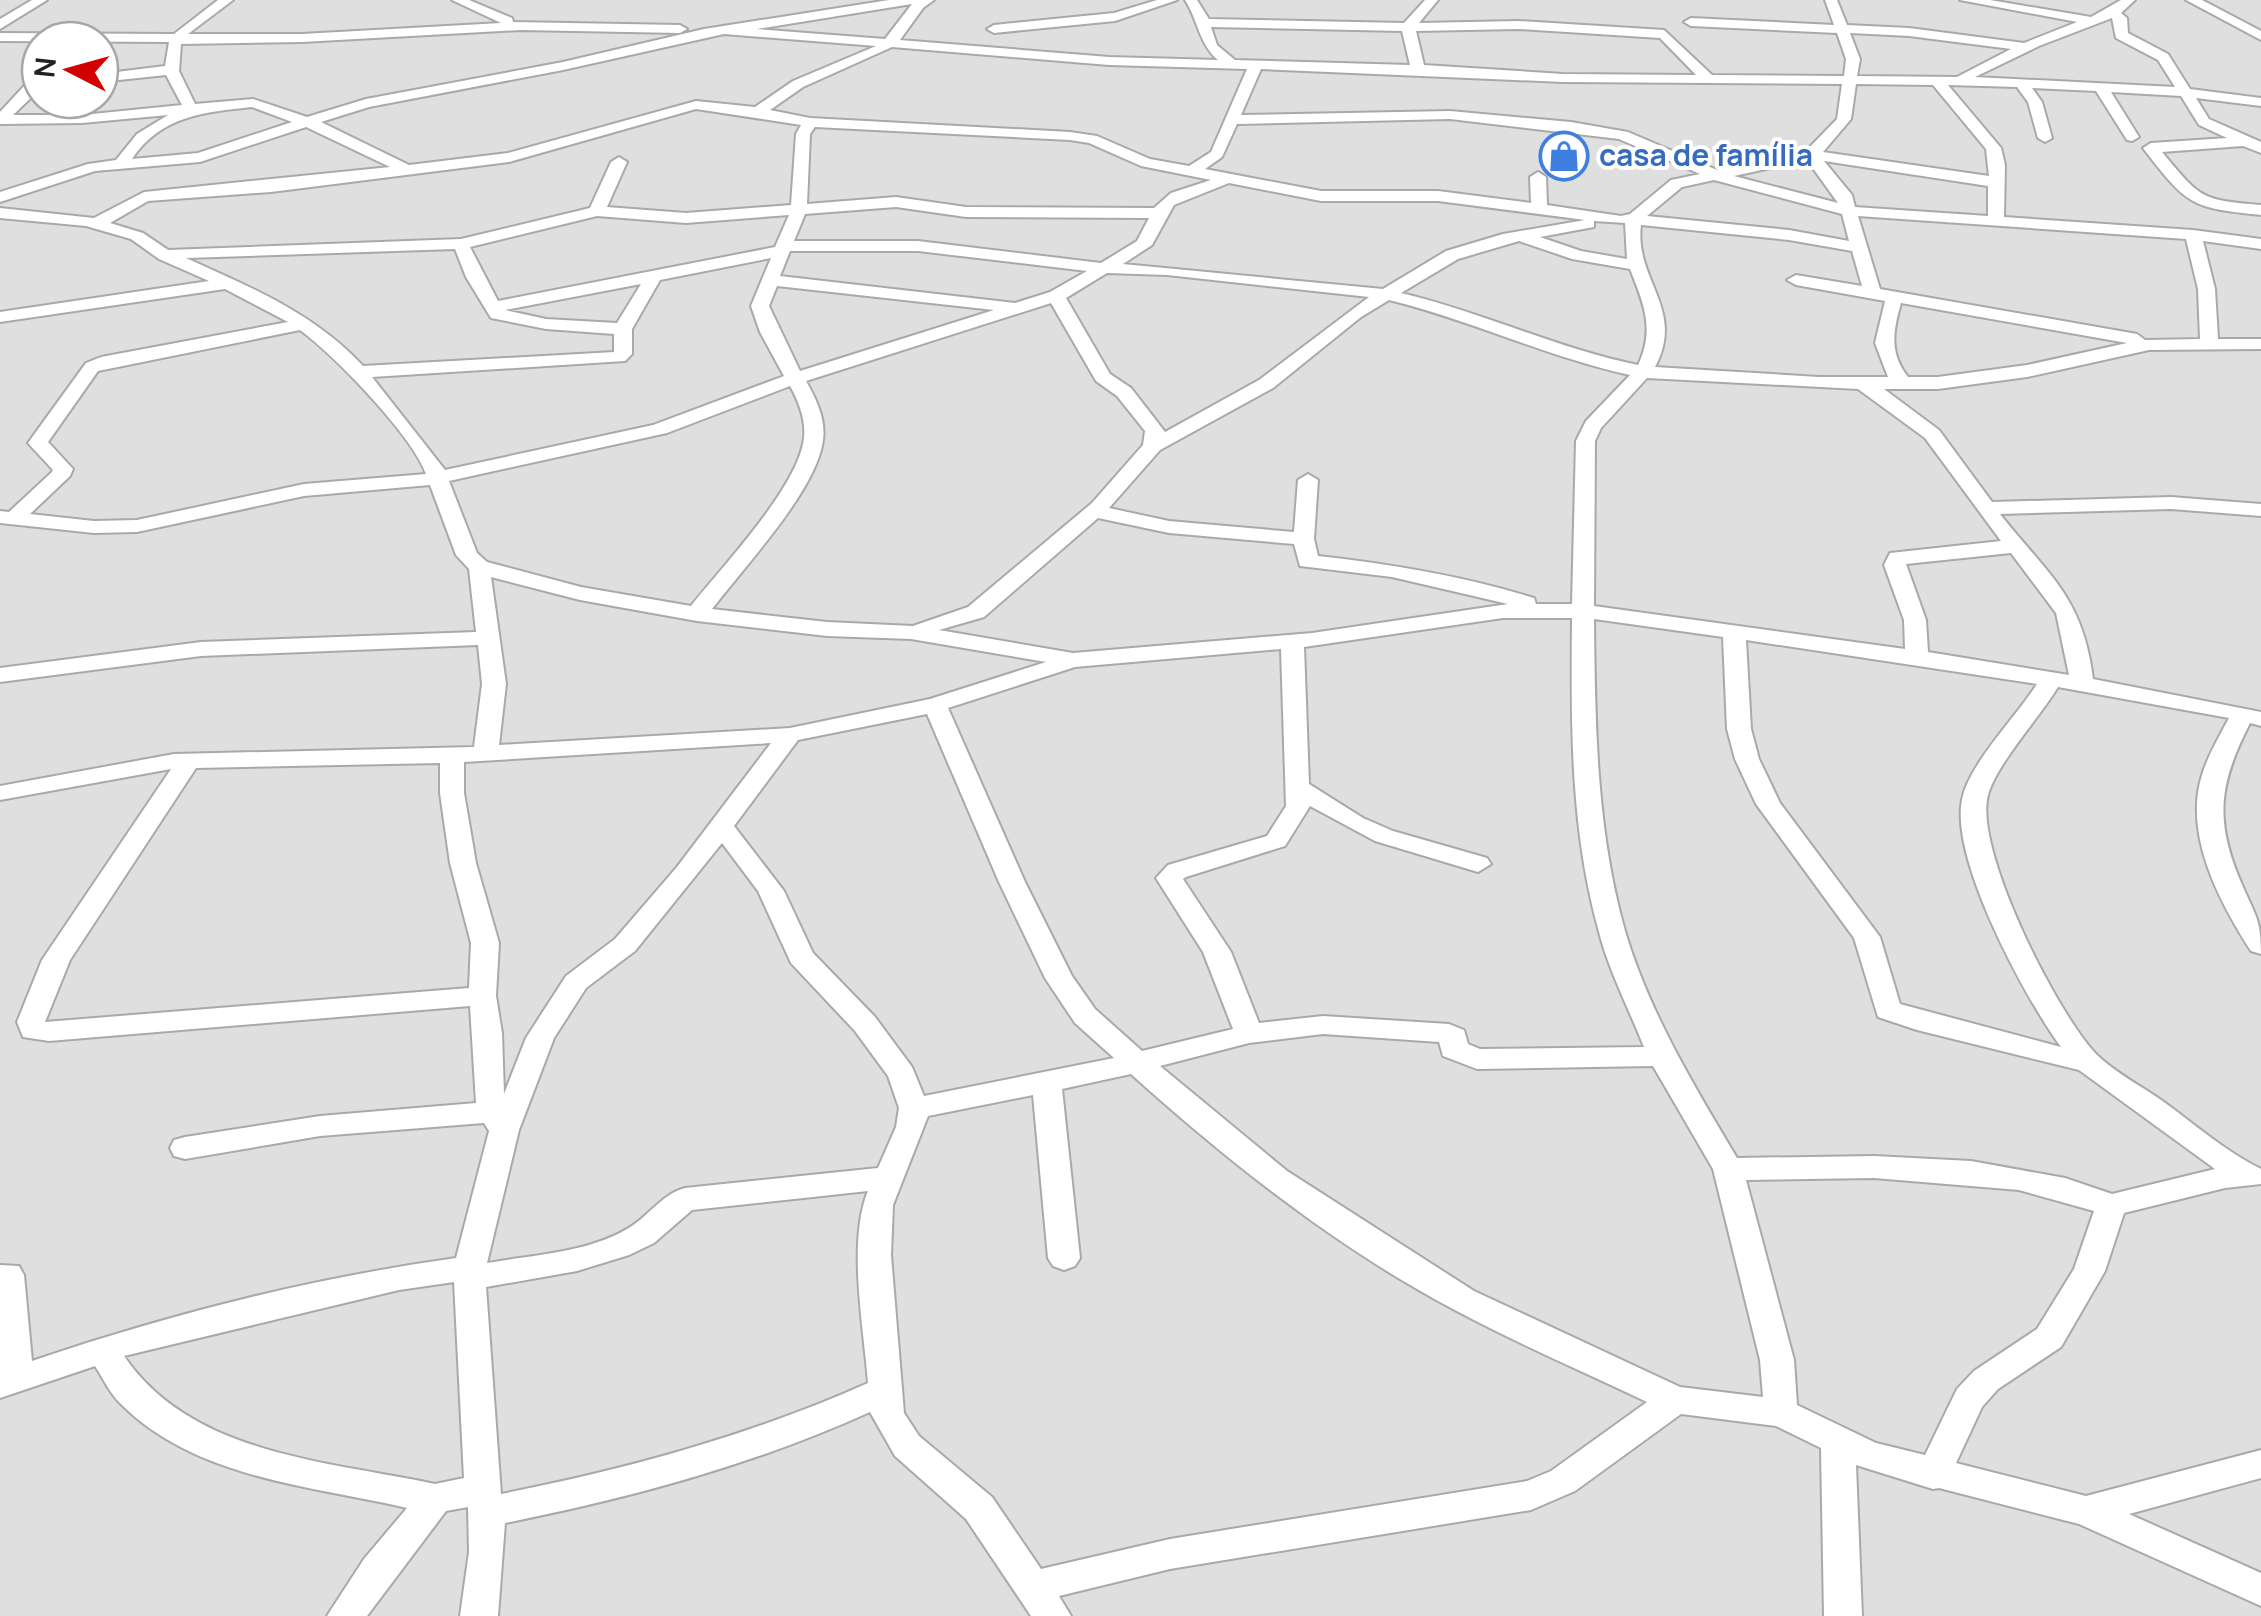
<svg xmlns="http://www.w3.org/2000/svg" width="2261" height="1616" viewBox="0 0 2261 1616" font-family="Manrope,sans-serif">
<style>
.residential{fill:#e0dfdf;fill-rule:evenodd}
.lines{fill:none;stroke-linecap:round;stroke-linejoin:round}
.minor-casing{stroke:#a9a9a9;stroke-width:4}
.minor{fill:#fff;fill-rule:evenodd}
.labels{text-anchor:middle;stroke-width:8;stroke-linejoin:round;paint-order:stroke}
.far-shop-label{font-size:30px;font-weight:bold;fill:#366cbe;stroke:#fff;text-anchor:start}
</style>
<rect width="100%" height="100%" fill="#f2efe9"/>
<!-- residential -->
<path class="residential" d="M 0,0 L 2261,0 L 2261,1616 L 0,1616 ZM 40,40 L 100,40 L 100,100 L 40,100 Z"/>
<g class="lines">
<!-- minor casing -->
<g class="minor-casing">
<path id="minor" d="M 32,0 L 47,0 L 0,29 L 0,19 Z
M 218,0 L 233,0 L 188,34 L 302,34 L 501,23 L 452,0 L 469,0 L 512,18 L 513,22 L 680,25 L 687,29 L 680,33 L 520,30 L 302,42 L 181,44 L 179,71 L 195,104 L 253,99 L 307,117 L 366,99 L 563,62 L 704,29 L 889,0 L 934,0 L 923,8 L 900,40 L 1109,57 L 1218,60 C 1199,44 1198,20 1185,0 L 1197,0 L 1209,19 L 1404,23 L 1425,0 L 1438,0 L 1419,23 L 1519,21 L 1664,30 L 1712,75 L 1844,76 L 1846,59 L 1837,33 L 1691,26 L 1684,22 L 1691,18 L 1834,25 L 1825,0 L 1837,0 L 1847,25 L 1909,28 L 2024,43 L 2077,22 L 1960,0 L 1990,0 L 2091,17 L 2121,0 L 2135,0 L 2121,13 L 2127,18 L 2128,33 L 2168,54 L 2190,89 L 2261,98 L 2261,106 L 2196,98 L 2209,119 L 2261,142 L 2261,153 L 2243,146 L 2162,152 C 2201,199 2201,200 2261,205 L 2261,215 C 2190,208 2187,205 2143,148 L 2151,143 L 2227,138 L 2199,125 L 2181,96 L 2111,92 L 2139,137 L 2132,141 L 2127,140 L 2096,91 L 2032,88 L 2042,102 L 2052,138 L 2045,142 L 2038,138 L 2028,102 L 2017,87 L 1948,85 L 2001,148 L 2005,165 L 2004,217 L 2193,230 L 2261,239 L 2261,249 L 2203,241 L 2215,289 L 2218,339 L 2261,339 L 2261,349 L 2149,350 L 2027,377 L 1938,389 L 1884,389 L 1939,430 L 1992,502 L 2171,497 L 2261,504 L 2261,516 L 2171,509 L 2000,514 C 2047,574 2083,596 2093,679 L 2261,712 L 2261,726 L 2250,723 C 2218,785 2214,822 2243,887 C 2256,917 2261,920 2261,954 L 2251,951 C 2220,903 2183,834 2202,775 C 2208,755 2219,737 2229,718 L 2058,687 C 2039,718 1996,765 1988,795 C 1973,849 2059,1018 2098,1056 C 2116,1073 2141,1086 2161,1100 C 2193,1123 2226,1152 2261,1169 L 2261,1184 L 2225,1188 L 2124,1213 L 2105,1271 L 2061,1347 L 1998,1389 L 1982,1407 L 1956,1463 L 2086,1496 L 2261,1450 L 2261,1478 L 2129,1514 L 2261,1573 L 2261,1606 L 2079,1524 L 1939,1488 L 1933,1489 L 1856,1465 L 1862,1616 L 1824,1616 L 1821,1448 L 1776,1426 L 1681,1414 L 1575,1491 L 1531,1510 L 1170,1569 L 1059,1596 L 1071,1616 L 1031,1616 L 966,1519 L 895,1456 L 870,1412 C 753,1465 630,1498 505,1523 L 498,1616 L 460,1616 L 469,1552 L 468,1507 L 446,1511 L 367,1616 L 327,1616 L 364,1559 L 407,1508 C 310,1486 195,1478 121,1404 C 110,1394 103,1378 95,1366 L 0,1398 L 0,1265 L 19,1266 L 24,1275 L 32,1361 C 170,1314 312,1278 456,1258 L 489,1131 L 484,1123 L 320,1136 L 185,1159 L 174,1156 L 170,1148 L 174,1140 L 185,1137 L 320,1116 L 476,1103 L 470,1006 L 49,1041 L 23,1037 L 17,1022 L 42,960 L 171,769 L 0,800 L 0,786 L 174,754 L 474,747 L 482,684 L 478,645 L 201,656 L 0,682 L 0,668 L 201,642 L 476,632 L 469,569 L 456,555 L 430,485 L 304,496 L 137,532 L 94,533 L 0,523 L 0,511 L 9,512 L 51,473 L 53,470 L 28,443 L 86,363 L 101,357 L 288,322 L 225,289 L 0,322 L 0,312 L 209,281 L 159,259 L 131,239 L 86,226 L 0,218 L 0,208 L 94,218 L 144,192 L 390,167 L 306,127 L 200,162 L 95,171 L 0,202 L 0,192 L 88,164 L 116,160 L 137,134 L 168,115 L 82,123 L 0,124 L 0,112 L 25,85 L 40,80 L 40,89 L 13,115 L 82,115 L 182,105 L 166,75 L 100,82 L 100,74 L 165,66 L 169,42 L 0,41 L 0,33 L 174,34 ZM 912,4 L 885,39 L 757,29 ZM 2112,18 L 2116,38 L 2158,60 L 2175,87 L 1975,77 L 2039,46 ZM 1211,27 L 1402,31 L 1410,65 L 1235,60 L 1217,45 ZM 1519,29 L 1660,38 L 1696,75 L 1563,74 L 1424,65 L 1416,31 ZM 1850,33 L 1909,36 L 2011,49 L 1957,77 L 1857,76 L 1860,59 ZM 724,34 L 876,46 L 793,81 L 755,107 L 696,101 L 508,153 L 409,165 L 321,122 L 369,107 L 563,70 ZM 892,47 L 1109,65 L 1247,69 L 1211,152 L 1189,166 L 1150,159 L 1097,136 L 1070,132 L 810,118 L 770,110 L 803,87 ZM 1261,69 L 1563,82 L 1842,84 L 1837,119 L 1808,149 L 1717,170 L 1628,132 L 1571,122 L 1450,111 L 1241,115 ZM 1856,84 L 1933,85 L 1986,149 L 1989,176 L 1823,152 L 1851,119 ZM 252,107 L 292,122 L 198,153 L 132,159 C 160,116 205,112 252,107 ZM 696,109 L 801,125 L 796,134 L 791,205 L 686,213 L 607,207 L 627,162 L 619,157 L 611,162 L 590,208 L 461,239 L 168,250 L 143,233 L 110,223 L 148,201 L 271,192 L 509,162 ZM 1450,119 L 1619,139 L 1700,174 L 1671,180 L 1630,214 L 1621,216 L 1547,205 L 1546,177 L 1538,172 L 1530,177 L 1531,203 L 1438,191 L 1321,191 L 1205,169 L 1222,157 L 1237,124 ZM 815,127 L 1070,140 L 1089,143 L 1141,166 L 1211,180 L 1171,193 L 1154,208 L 966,207 L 896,197 L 807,204 L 810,134 ZM 1807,160 L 1838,203 L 1734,176 ZM 1824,161 L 1988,186 L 1988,216 L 1855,207 L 1852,195 ZM 1714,180 L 1842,214 L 1849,241 L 1789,230 L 1647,216 L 1682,187 ZM 1229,183 L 1321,201 L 1438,201 L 1585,220 L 1503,234 L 1446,251 L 1383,289 L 1123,264 L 1152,245 L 1174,205 ZM 896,207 L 966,217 L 1149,218 L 1137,241 L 1101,263 L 918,241 L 794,241 L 805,214 ZM 789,215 L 775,247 L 498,301 L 470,247 L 597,216 L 686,223 ZM 1858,216 L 2186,239 L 2198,289 L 2200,339 L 2145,340 L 2137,334 L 1880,289 ZM 1594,221 L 1625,223 L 1627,259 L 1581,251 L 1540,237 L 1594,227 ZM 1641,225 L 1789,240 L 1852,251 L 1862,286 L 1796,275 L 1787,280 L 1796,285 L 1885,301 L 1875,343 L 1888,377 L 1819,377 L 1655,367 C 1686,309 1634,280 1641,225 ZM 1519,241 L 1572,259 L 1630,269 C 1644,304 1655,330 1638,365 C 1556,348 1482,312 1401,293 L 1458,259 ZM 455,249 L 466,277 L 491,318 L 546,329 L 614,334 L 614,352 L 363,366 C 314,313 250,287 186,258 ZM 790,251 L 918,251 L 1087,271 L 1050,292 L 1015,303 L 780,276 ZM 771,258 L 751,306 L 760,332 L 784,376 L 653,425 L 445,470 L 372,377 L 625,361 L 632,354 L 632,329 L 660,280 ZM 1107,273 L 1167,275 L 1369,297 L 1259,380 L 1165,432 L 1131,388 L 1110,374 L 1066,298 ZM 641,284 L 617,323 L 546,319 L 505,310 ZM 777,286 L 994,310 L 800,371 L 769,306 ZM 1389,300 C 1471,320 1547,357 1630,375 L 1586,421 L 1576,441 L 1572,604 L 1536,604 L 1534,598 C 1463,576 1391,564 1318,556 L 1314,539 L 1318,480 L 1308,474 L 1298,480 L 1294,532 L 1169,521 L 1109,508 L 1160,450 L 1273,388 L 1361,317 ZM 1051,303 L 1096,381 L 1117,396 L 1145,431 L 1143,445 L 1092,503 L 968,607 L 913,626 L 827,622 L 712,609 C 744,567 817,490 823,440 C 826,419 816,399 806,381 ZM 1901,303 L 2127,343 L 2027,365 L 1938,377 L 1908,377 C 1889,353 1893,331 1901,303 ZM 300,330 C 334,355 412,435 426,474 L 304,484 L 137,520 L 94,521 L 30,514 L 70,476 L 73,469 L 48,442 L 98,371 ZM 1647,378 L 1858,389 L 1925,438 L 2001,541 L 1890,553 L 1884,565 L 1904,620 L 1905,649 L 1594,606 L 1595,441 L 1601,428 ZM 790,386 C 799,402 806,420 804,438 C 799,486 722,567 691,606 L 581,587 L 487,562 L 477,553 L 449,481 L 667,433 ZM 1098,518 L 1169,533 L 1294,544 L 1300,566 L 1392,577 L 1508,604 L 1312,633 L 1073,653 L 939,630 L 984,617 ZM 2011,553 L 2056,613 L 2069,675 L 1928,652 L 1926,620 L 1906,564 ZM 491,577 L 580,600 L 697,621 L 827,636 L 911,639 L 1046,662 L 930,699 L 790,728 L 499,745 L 506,684 ZM 1503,618 L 1572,618 C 1571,723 1570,829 1599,932 C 1609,971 1629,1009 1644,1047 L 1480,1049 L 1468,1044 L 1464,1030 L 1449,1024 L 1323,1016 L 1259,1023 L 1231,952 L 1183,879 L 1186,877 L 1285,846 L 1310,806 L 1375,841 L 1478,872 L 1491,864 L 1487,858 L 1393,831 L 1363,818 L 1309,784 L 1304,647 ZM 1594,619 L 1723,637 L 1727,729 L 1735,759 L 1756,804 L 1854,938 L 1878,1017 L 1917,1030 L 2079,1070 L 2215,1169 L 2112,1194 L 2065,1178 L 1971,1161 L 1874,1156 L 1737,1158 C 1694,1086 1649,1012 1625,931 C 1596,829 1595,724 1594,619 ZM 1746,640 L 2037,684 C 2017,716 1968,765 1962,800 C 1950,859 2025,998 2061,1047 L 1900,1004 L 1880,937 L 1780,803 L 1759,759 L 1751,729 ZM 1281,649 L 1286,806 L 1267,836 L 1168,865 L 1156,878 L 1203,952 L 1233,1029 L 1142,1051 L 1095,1009 L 1072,976 L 1025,882 L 948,708 L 1075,667 ZM 927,714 L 999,882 L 1045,978 L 1075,1023 L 1114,1058 L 924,1096 L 912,1067 L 875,1017 L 813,953 L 784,891 L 734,826 L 798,740 ZM 771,743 L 677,867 L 615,939 L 566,976 L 526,1038 L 504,1094 L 502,1033 L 496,996 L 499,943 L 476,863 L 464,793 L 464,762 ZM 440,763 L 440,793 L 450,863 L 471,943 L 469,988 L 45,1022 L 70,960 L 196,768 ZM 722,843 L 758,891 L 791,963 L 855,1031 L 888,1076 L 899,1108 L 896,1127 L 878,1168 L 685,1188 C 660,1195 649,1217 627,1229 C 586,1253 532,1255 487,1263 L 519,1130 L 554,1038 L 586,988 L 635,951 ZM 1323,1034 L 1439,1042 L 1443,1056 L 1477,1069 L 1653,1066 L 1713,1169 L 1760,1360 L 1763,1397 L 1680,1387 L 1474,1291 L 1287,1171 L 1160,1066 L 1249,1043 ZM 1131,1074 C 1229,1162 1336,1247 1453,1309 C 1516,1343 1582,1371 1647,1402 L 1551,1471 L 1527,1481 L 1170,1539 L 1041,1569 L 992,1497 L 919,1436 L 904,1413 L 891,1255 L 893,1205 L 928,1116 L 1033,1095 L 1048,1258 L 1053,1266 L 1064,1270 L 1075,1266 L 1080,1258 L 1062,1089 ZM 1874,1178 L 2019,1190 L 2094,1211 L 2074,1269 L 2037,1329 L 1974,1371 L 1957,1389 L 1925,1455 L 1876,1443 L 1797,1405 L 1794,1360 L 1746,1180 ZM 868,1191 C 847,1241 864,1329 868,1383 C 749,1436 627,1469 501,1494 L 486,1287 L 577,1271 L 629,1255 L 654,1243 L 692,1210 ZM 454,1282 L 464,1478 L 435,1484 C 327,1461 191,1455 124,1356 L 399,1290 Z
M 1157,0 L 1177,0 L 1115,21 L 994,33 L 987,29 L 994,25 L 1114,13 Z
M 2186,0 L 2202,0 L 2261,31 L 2261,40 Z"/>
</g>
<!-- minor -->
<use href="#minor" class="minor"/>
</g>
<!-- icons -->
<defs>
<g id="shop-ring" transform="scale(2.5)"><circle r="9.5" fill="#fff" stroke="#3f7fe0" stroke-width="1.5"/><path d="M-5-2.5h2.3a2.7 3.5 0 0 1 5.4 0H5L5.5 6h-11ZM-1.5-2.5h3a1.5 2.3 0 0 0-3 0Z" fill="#3f7fe0"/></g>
</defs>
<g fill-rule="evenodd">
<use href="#shop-ring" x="1564" y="156"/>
</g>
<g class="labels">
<!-- far-shop labels -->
<g class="far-shop-label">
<text x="1599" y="166">casa de família</text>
</g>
</g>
<!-- north arrow -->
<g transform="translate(70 70) rotate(276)"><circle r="48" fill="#ffffff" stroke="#a7a7a7" stroke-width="2.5"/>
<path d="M0-8L18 38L0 25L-18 38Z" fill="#d40000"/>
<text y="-15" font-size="28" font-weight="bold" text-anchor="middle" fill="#222222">N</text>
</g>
</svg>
